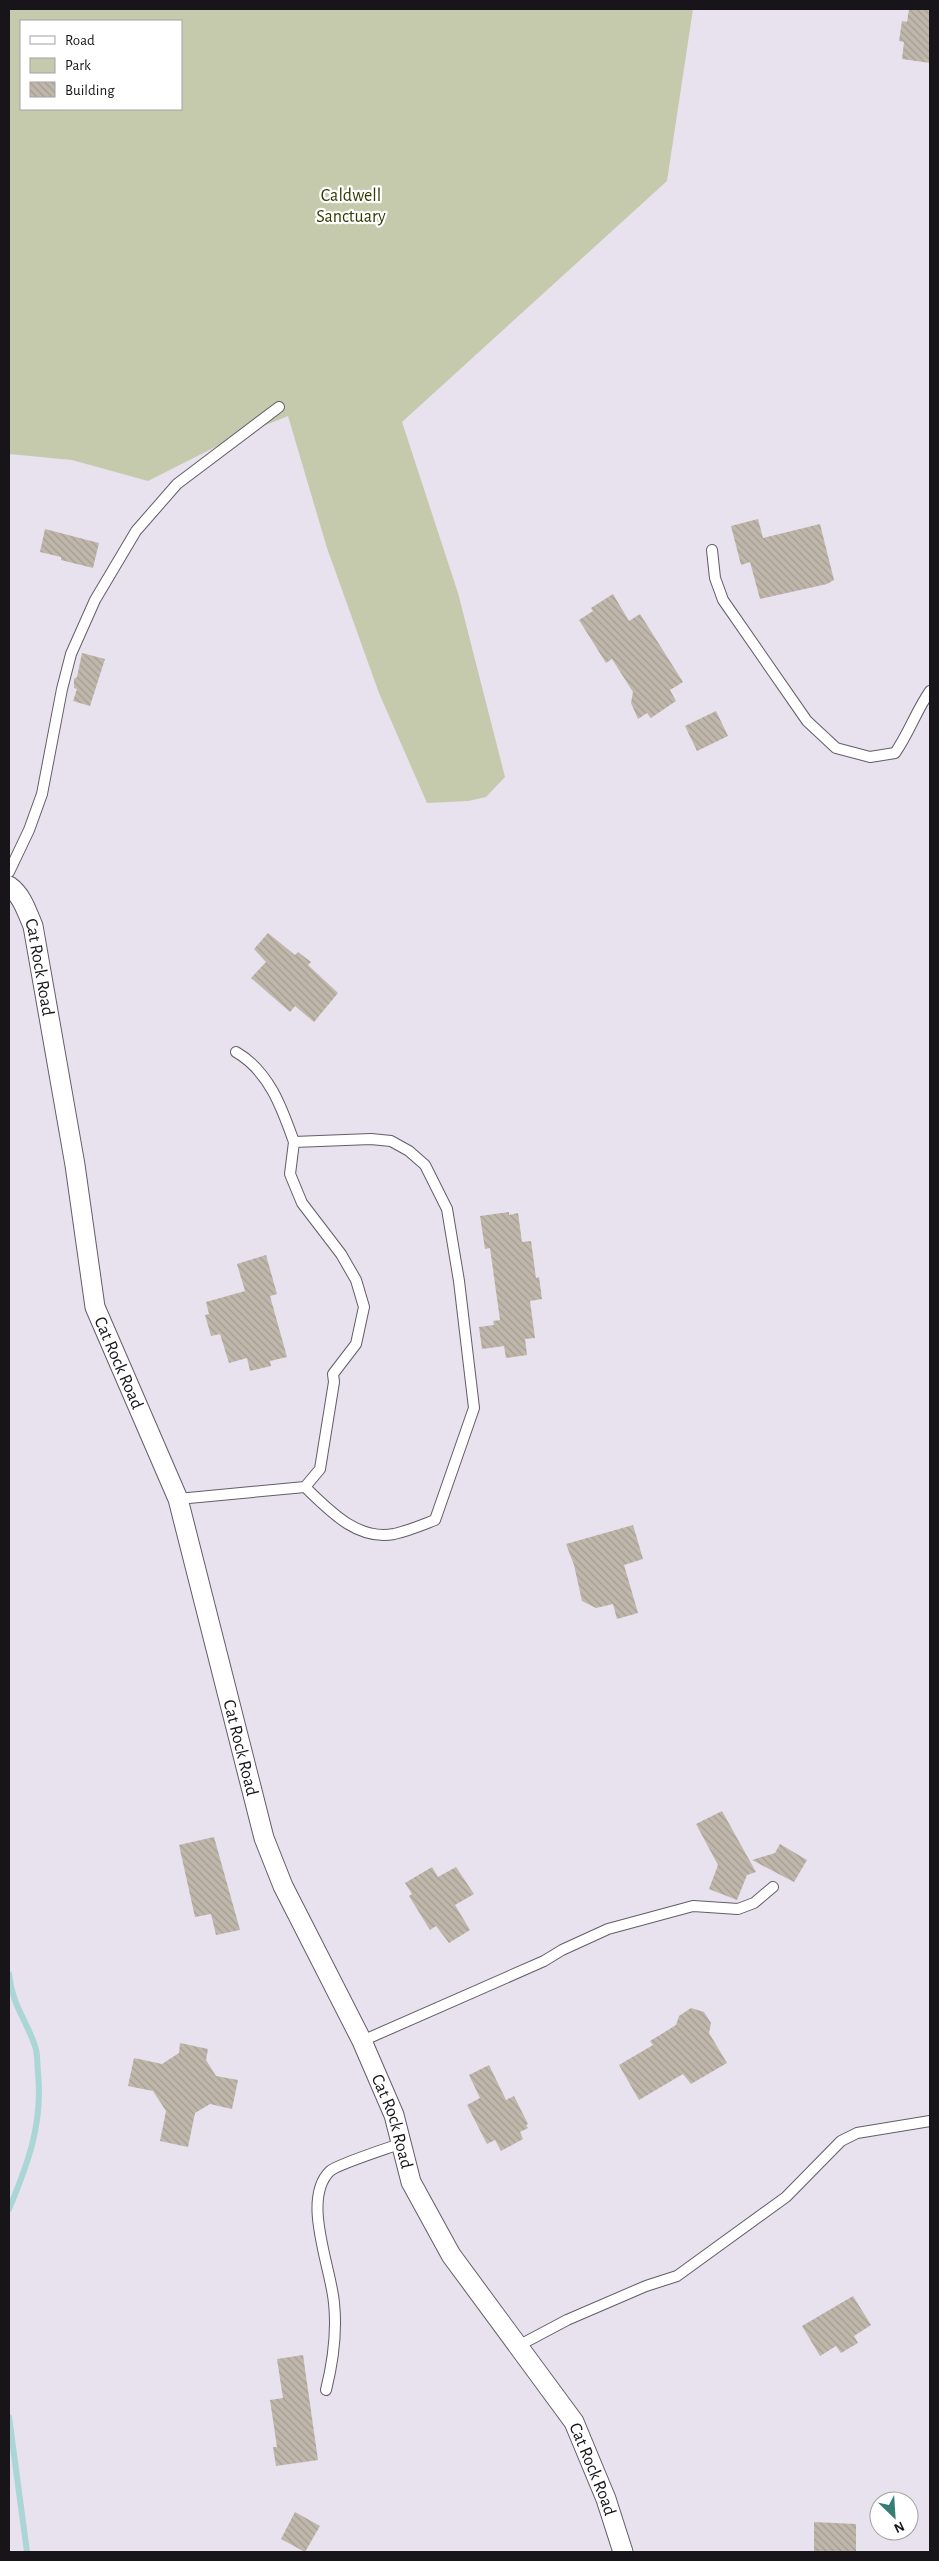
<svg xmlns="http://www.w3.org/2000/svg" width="939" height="2561" viewBox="0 0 939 2561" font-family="'Alegreya Sans',sans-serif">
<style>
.green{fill:#c5caad;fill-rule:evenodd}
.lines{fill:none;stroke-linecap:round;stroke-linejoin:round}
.stream{stroke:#aad6d5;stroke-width:6}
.building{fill:url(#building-back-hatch)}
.service-casing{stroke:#635d68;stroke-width:12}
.minor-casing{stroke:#635d68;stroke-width:21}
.service{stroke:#fff;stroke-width:10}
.minor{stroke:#fff;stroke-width:19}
.labels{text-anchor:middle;stroke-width:4.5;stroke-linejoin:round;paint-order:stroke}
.park-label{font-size:18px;fill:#343a00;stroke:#fff}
.street-label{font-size:18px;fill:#171519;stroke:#fff}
</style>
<defs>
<pattern id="building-back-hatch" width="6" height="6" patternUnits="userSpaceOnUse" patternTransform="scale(1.25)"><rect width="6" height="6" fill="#c0b7ab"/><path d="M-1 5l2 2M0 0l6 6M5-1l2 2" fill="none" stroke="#a49c93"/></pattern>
</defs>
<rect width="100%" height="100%" fill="#e8e1ee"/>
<!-- green -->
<path class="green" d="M 9,9 L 693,9 L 667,181 L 402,422 L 458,593 L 505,777 L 486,797 L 468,801 L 427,803 L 379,693 L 327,548 L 288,416 L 231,439 L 148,481 L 72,460 L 9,454 ZM 21,21 L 181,21 L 181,109 L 21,109 Z"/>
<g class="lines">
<!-- stream -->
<path class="stream" d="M 9,1974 C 12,2005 26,2019 35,2046 C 38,2054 37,2064 38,2073 C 43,2123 28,2164 9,2209
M 9,2417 L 27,2552"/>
</g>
<!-- building -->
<path class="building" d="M 909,9 L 930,9 L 930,63 L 902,59 L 904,42 L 899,41 L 902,21 L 907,22 Z
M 758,519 L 763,538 L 820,524 L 834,580 L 827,584 L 760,599 L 750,562 L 741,565 L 731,526 Z
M 45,529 L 99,543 L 93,568 L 61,560 L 61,557 L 40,552 Z
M 613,594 L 629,621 L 640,614 L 683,682 L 670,690 L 676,701 L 651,718 L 647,713 L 638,719 L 631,703 L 633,692 L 612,659 L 606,663 L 579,620 L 593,611 L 591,608 Z
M 82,653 L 105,659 L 90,706 L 73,701 L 77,689 L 74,688 L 74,679 L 77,677 Z
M 716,711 L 728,736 L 697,751 L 685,726 Z
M 268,933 L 295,955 L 298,952 L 311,962 L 308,965 L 338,993 L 314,1022 L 295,1006 L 290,1012 L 251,978 L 266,962 L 254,949 Z
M 509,1212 L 509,1215 L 518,1213 L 522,1242 L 531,1241 L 536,1278 L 539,1277 L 542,1299 L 530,1301 L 535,1338 L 525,1339 L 527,1355 L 506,1358 L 504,1346 L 482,1349 L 479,1327 L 494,1325 L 493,1321 L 500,1320 L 490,1248 L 485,1249 L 480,1216 Z
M 266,1255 L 277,1294 L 270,1296 L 287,1357 L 270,1361 L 271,1366 L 250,1371 L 247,1358 L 229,1363 L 220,1334 L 211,1336 L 205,1315 L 209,1314 L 206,1302 L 245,1291 L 237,1264 Z
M 633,1525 L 643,1559 L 624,1565 L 638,1613 L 617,1619 L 613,1604 L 596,1608 L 582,1601 L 574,1565 L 566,1544 Z
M 722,1811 L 756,1872 L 747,1875 L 737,1900 L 709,1889 L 718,1865 L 696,1824 Z
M 214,1837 L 240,1930 L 216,1935 L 211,1914 L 195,1917 L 179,1845 Z
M 780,1844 L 807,1860 L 794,1882 L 752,1860 L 775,1853 Z
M 432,1867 L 438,1877 L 456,1867 L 474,1894 L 455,1905 L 470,1930 L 449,1943 L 436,1926 L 430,1930 L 409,1896 L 412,1894 L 405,1883 Z
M 691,2008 L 704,2012 L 711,2023 L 709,2033 L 727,2063 L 691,2084 L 683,2074 L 639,2100 L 619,2065 L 653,2045 L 650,2041 L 676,2025 L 679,2016 Z
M 180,2043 L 208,2049 L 206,2060 L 216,2076 L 238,2080 L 232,2109 L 210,2104 L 195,2113 L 188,2147 L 160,2141 L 166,2111 L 153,2091 L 128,2086 L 134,2058 L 162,2064 L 179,2053 Z
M 489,2065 L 506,2100 L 514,2096 L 528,2124 L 526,2125 L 528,2128 L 520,2132 L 523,2139 L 501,2151 L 495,2140 L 487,2144 L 467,2105 L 480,2098 L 469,2075 Z
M 853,2296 L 871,2325 L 854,2336 L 858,2343 L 841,2353 L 836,2346 L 820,2356 L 802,2326 Z
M 303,2355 L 318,2460 L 276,2466 L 273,2447 L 277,2447 L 270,2400 L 283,2398 L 277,2359 Z
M 295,2512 L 320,2526 L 305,2552 L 281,2539 Z
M 814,2522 L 856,2524 L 856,2552 L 814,2552 Z"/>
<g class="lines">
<!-- service casing -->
<g class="service-casing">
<path id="service" d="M 712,550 L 715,578 L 723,600 L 807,721 L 836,748 L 870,757 L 895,753 C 909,733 916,711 930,691
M 9,872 L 29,830 L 42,794 L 62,689 L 71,654 L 95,600 L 136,531 L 177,484 L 279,407
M 294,1142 L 290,1174 L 302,1203 L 341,1254 L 356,1280 L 364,1307 L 356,1344 L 333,1374 L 334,1382 L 320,1469 L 305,1487
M 178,1499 L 305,1487 C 329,1510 357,1541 394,1534 C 408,1531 422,1525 435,1520 L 474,1408 L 459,1281 L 447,1209 L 425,1165 L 409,1151 L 391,1141 L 371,1139 L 294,1142 C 282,1108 269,1071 236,1052
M 362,2041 L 544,1961 L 562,1950 L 608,1929 L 693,1906 L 738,1909 L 754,1903 L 773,1887
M 518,2346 L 567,2320 L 646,2286 L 677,2276 L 786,2197 L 841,2141 L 857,2133 L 930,2121
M 326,2390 C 333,2362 337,2332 334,2303 C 331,2267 301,2199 330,2171 C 338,2164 389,2148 402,2143"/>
</g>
<!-- minor casing -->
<g class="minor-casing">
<g id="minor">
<path id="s1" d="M 9,886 C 22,895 27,912 33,926 L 75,1165 L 95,1307 L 178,1499 L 264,1838 L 283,1886 L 362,2041 L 394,2115 L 411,2182 L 451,2255 L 574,2422 L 606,2499 L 623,2552"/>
</g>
</g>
<!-- service -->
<use href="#service" class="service"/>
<!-- minor -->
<use href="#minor" class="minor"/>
</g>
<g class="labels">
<!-- park labels -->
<g class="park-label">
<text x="351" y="201">Caldwell<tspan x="351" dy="21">Sanctuary</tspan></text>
</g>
<!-- street labels -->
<g class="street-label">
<text dy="6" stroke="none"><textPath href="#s1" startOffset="89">Cat Rock Road</textPath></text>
<text dy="6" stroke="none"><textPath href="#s1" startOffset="494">Cat Rock Road</textPath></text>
<text dy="6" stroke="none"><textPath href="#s1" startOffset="899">Cat Rock Road</textPath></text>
<text dy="6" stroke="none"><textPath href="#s1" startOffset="1304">Cat Rock Road</textPath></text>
<text dy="6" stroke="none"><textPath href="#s1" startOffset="1709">Cat Rock Road</textPath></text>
</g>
</g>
<!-- border -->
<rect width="939" height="2561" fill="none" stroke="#171519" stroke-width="20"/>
<!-- legend -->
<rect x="20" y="20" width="162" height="90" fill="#ffffff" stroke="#a2a1a3"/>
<rect x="30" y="36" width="25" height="8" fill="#ffffff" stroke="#a2a1a3"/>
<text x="65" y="45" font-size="15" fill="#171519">Road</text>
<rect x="30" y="58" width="25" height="15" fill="#c5caad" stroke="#a2a1a3"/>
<text x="65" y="70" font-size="15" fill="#171519">Park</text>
<rect x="30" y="82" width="25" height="15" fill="url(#building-back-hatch)" stroke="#a2a1a3"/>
<text x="65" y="95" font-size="15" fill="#171519">Building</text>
<!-- north arrow -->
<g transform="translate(894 2516) rotate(155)"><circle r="24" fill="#ffffff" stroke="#a2a1a3"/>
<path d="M0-4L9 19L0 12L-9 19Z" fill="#367d75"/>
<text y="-8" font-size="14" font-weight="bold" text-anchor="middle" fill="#171519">N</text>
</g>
</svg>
